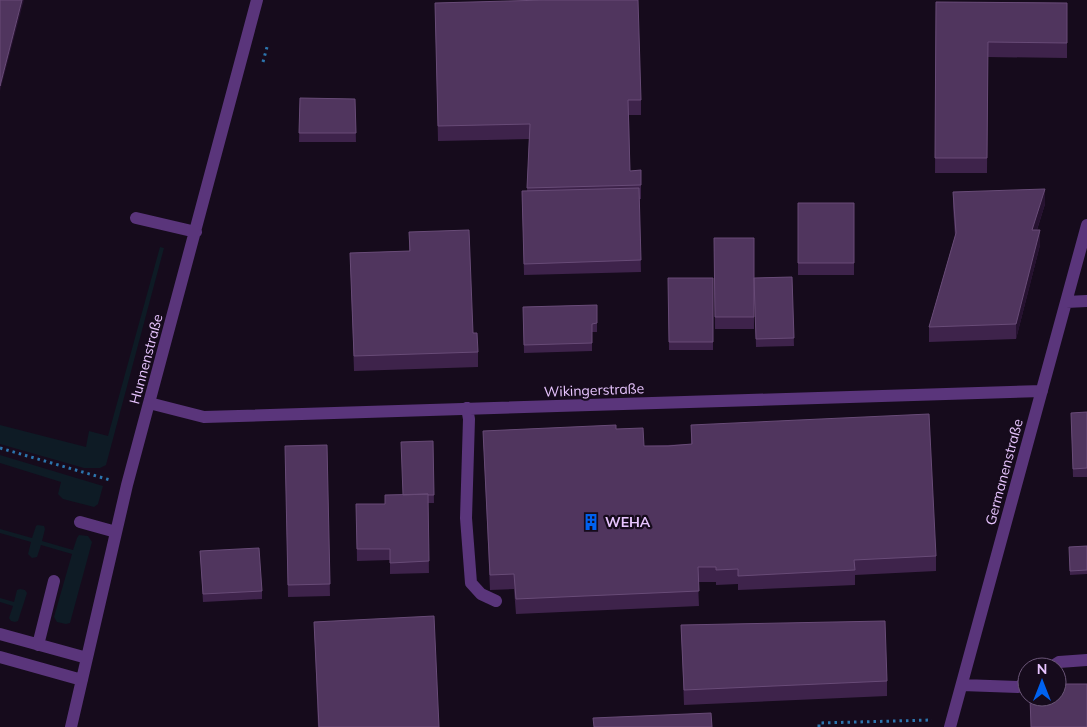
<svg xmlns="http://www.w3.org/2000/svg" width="1087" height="727" viewBox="0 0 1087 727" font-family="Mulish,sans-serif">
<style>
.green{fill:#0e1b25}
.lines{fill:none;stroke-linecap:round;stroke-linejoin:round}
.path{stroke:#2c75ad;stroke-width:3;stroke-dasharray:2.5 4;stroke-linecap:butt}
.minor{stroke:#5a357b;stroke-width:12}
.wall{fill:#3e234b}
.shaded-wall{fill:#261230}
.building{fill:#50355e;stroke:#684b77}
.labels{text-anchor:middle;stroke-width:4.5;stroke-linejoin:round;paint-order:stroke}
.street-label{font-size:14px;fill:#e8c5ff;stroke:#160b1c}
.poi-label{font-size:14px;font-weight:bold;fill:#e8c5ff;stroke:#160b1c;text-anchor:start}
</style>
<rect width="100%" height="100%" fill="#160b1c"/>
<!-- green -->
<path class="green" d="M 160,247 L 164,248 L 106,465 L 100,468 L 84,468 L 0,444 L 0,425 L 86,447 L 89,431 L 108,436 Z
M 0,455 L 103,486 L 98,504 L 94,507 L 63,499 L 58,494 L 61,482 L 0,463 Z
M 38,525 L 44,526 L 45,529 L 42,541 L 73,550 L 77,538 L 79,535 L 88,536 L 92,542 L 70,623 L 66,624 L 57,622 L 54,617 L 72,554 L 41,545 L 37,557 L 32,558 L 28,554 L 31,542 L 0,533 L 0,529 L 32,538 L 36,526 Z
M 20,589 L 25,590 L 27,593 L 18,621 L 15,622 L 11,621 L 9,618 L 13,606 L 0,602 L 0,598 L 14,602 L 17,590 Z"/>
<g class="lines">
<!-- path -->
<path class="path" d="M 263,62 L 267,47
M 0,448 L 110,480
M 819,727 L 819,723 L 932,720"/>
<!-- minor -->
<path class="minor" d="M 136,218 L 196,232
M 1066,302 L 1087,301
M 149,403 L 204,417 L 1042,391
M 467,408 L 469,419 L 466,518 L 471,583 L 481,594 L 496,601
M 80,522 L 116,532
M 0,634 L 87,658
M 38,645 L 54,581
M 0,657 L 82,680
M 1051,667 L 1059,662 L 1087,660
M 962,685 L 1018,687 L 1027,682
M 71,727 L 127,485 L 257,0
M 950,727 L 1087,225"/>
</g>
<!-- wall -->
<path class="wall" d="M 936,2 L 1067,3 L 1067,58 L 988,57 L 987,173 L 935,173 Z
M 435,3 L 641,100 L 641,115 L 629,115 L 630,171 L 641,170 L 641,199 L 639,199 L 641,272 L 524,275 L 522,191 L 527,191 L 529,139 L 438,141 Z
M 300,98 L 355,99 L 356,142 L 299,142 Z
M 953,192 L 1045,204 L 1037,230 L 1040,245 L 1016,339 L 929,342 L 929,327 L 955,236 L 953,207 Z
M 798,203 L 854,203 L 854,275 L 798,275 Z
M 409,232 L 473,333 L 478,352 L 478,367 L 354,371 L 350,253 L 409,251 Z
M 714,238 L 754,238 L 754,329 L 715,329 Z
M 792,277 L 794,346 L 756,347 L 754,278 Z
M 668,278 L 713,278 L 713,350 L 669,350 Z
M 597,305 L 597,332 L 592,332 L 592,351 L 524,353 L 523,307 Z
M 1087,412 L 1087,477 L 1073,477 L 1071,413 Z
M 691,425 L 936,556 L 936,571 L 855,575 L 855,585 L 738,590 L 738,584 L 716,585 L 716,582 L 698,582 L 699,606 L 516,614 L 514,589 L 490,590 L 483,431 L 616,429 L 644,446 L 691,444 Z
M 433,441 L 434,503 L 428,503 L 429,573 L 390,574 L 390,560 L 357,561 L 356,504 L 385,504 L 403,495 Z
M 327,445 L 330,596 L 288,597 L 285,446 Z
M 1087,546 L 1087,574 L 1070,575 L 1069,547 Z
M 200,551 L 262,591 L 262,599 L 203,602 Z
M 314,622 L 439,727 L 318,727 Z
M 681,625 L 887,681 L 887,696 L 684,705 Z"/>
<!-- shaded-wall -->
<path class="shaded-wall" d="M 22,0 L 24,0 L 0,91 L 0,86 Z
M 1045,189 L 1045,204 L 1032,245 L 1032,230 Z
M 1040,230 L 1040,245 L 1016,339 L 1016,324 Z"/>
<!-- building -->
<path class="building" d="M 0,0 L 22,0 L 0,86 Z
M 545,0 L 638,0 L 641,100 L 628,100 L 630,171 L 641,170 L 641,185 L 527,188 L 530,124 L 438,126 L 435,3 Z
M 936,2 L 1067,3 L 1067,43 L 988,42 L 987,158 L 935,158 Z
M 300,98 L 355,99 L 356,133 L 299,133 Z
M 639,188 L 641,260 L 524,264 L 522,191 Z
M 1045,189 L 1032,230 L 1040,230 L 1016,324 L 929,327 L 956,233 L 953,192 Z
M 798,203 L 854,203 L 854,263 L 798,263 Z
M 469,230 L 473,333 L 477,333 L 478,352 L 354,356 L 350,253 L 410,251 L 409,232 Z
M 714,238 L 754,238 L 754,317 L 715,317 Z
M 792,277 L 794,338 L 756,339 L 754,278 Z
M 668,278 L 713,278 L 713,342 L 669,342 Z
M 597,305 L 597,323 L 592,324 L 592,343 L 524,345 L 523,307 Z
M 1087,412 L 1087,468 L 1073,469 L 1071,413 Z
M 929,414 L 936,556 L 854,560 L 855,570 L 738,576 L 738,569 L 716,570 L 716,567 L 698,567 L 699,591 L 516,599 L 514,574 L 490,575 L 483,431 L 616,425 L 616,429 L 643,428 L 644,446 L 668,446 L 692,444 L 691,425 Z
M 433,441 L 434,495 L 428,495 L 428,494 L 403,495 L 401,442 Z
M 327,445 L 330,584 L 288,585 L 285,446 Z
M 428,494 L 429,561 L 390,563 L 390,549 L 357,549 L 356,504 L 385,504 L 385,495 Z
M 1087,546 L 1087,570 L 1070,571 L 1069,547 Z
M 259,548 L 262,591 L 203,594 L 200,551 Z
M 434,616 L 439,727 L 319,727 L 314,622 Z
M 885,621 L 887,681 L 684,690 L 681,625 Z
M 1057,684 L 1087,684 L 1087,727 L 1031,727 L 1030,697 L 1057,697 Z
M 711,713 L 712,727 L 594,727 L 593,718 Z"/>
<!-- icons -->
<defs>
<g id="building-bare" transform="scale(1.35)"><path d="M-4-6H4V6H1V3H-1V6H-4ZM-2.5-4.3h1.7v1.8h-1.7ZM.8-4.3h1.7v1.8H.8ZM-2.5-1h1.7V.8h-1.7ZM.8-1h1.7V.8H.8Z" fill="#0062f0" stroke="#160b1c" stroke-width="2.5" paint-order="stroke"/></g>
</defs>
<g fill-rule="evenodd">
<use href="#building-bare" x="591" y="522"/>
</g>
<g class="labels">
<!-- street labels -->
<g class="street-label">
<text transform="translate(146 359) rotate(-75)" y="5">Hunnenstraße</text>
<text transform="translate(594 390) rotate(-2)" y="5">Wikingerstraße</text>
<text transform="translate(1004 472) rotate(-75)" y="5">Germanenstraße</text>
</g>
<!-- poi labels -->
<g class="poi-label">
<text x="605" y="527">WEHA</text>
</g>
</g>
<!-- north arrow -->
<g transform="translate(1042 682)"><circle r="24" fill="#160b1c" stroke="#6a5577"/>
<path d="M0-4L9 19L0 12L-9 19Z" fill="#0062f0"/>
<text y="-8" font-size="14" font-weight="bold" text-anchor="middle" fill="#e8c5ff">N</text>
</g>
</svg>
